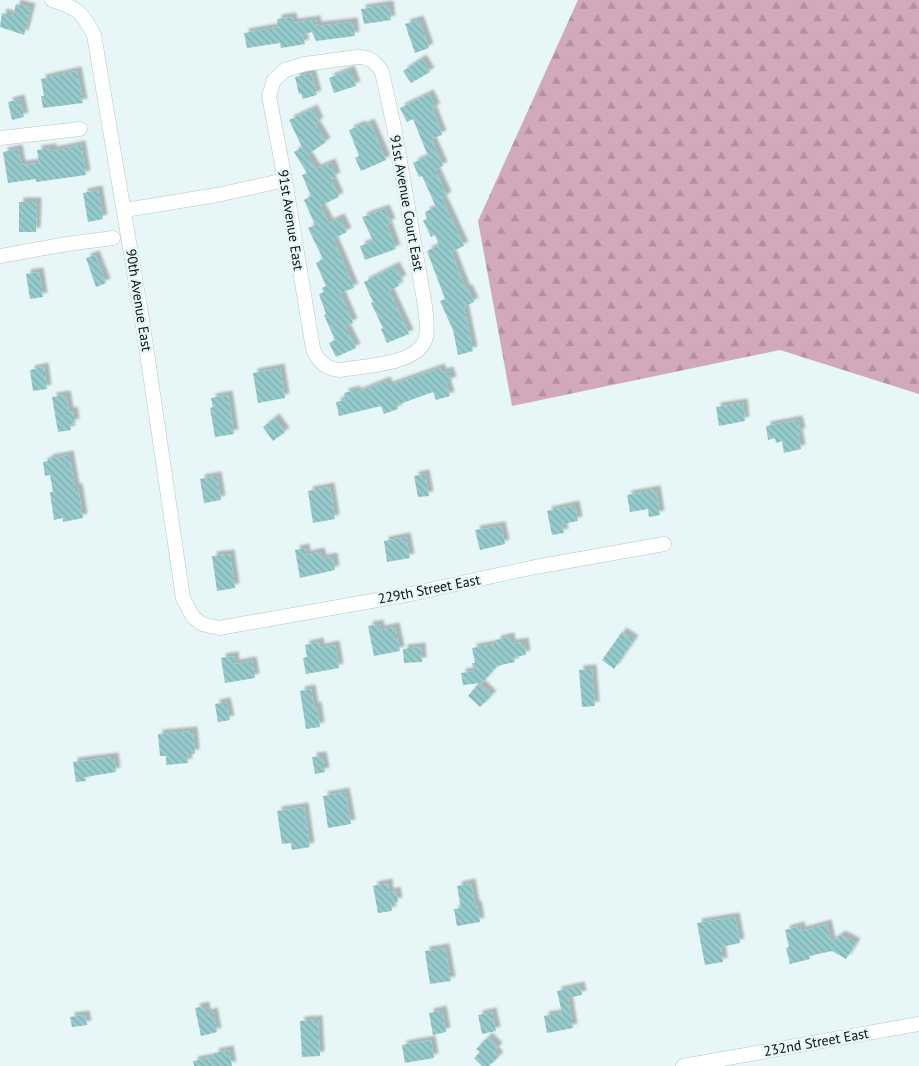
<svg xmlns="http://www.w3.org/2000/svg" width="919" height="1066" viewBox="0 0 919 1066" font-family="'PT Sans',sans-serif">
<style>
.forest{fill:url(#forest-firs)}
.building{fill:url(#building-back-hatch);filter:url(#shadow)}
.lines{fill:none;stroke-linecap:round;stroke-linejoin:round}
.minor-casing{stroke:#b5c4c4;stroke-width:15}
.minor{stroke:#fff;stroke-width:14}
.labels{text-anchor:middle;stroke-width:5;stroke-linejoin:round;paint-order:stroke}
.street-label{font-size:14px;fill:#0a0f0f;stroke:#e7f6f6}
</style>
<defs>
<pattern id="forest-firs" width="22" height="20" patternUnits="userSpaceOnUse" patternTransform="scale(1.25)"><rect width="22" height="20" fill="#d2a8bd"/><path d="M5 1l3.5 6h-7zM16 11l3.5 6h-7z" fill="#b38fa1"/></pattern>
<pattern id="building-back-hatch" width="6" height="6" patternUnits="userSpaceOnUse" patternTransform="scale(1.25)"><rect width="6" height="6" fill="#95cbcd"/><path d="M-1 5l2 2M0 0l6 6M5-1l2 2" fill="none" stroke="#7fadaf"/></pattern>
<filter id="shadow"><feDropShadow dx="4.5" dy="-4.5" stdDeviation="1" flood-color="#0004"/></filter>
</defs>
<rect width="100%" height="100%" fill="#e7f6f6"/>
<!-- forest -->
<path class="forest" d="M 578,0 L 919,0 L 919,394 L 780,350 L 512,406 L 478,221 Z"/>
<!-- building -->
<path class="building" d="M 16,4 L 31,8 L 24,35 L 0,27 L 2,13 L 13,16 Z
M 389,5 L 391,20 L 364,24 L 361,9 Z
M 292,17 L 293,23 L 316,20 L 317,26 L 353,22 L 355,36 L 316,41 L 312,32 L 302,35 L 305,44 L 281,48 L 280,43 L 247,48 L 244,33 L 278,27 L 277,19 Z
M 419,20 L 429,48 L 415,53 L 405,24 Z
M 422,59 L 430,72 L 411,83 L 403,71 Z
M 350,70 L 356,86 L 334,93 L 329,78 Z
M 77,71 L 83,103 L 43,108 L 41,96 L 44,96 L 41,79 Z
M 311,73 L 317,95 L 303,99 L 301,93 L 299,94 L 295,77 Z
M 429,94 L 436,108 L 432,109 L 442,135 L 431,139 L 443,166 L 435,170 L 447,196 L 442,199 L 464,246 L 451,252 L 466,290 L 468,289 L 474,302 L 464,307 L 473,351 L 458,355 L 453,330 L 440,301 L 445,299 L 427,251 L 439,245 L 435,235 L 431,237 L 423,220 L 427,219 L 425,212 L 436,207 L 422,176 L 419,177 L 413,163 L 428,156 L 413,119 L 407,122 L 400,108 Z
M 20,99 L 24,117 L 12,120 L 8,102 Z
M 313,109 L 319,122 L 315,124 L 326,142 L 307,155 L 316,169 L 331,163 L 336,177 L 331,179 L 339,197 L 320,206 L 329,223 L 340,218 L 347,232 L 333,239 L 354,288 L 340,293 L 353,323 L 345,326 L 356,348 L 336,357 L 329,343 L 335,340 L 324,315 L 326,314 L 319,294 L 324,292 L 322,288 L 326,286 L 316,263 L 323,259 L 308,228 L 315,225 L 304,200 L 311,196 L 302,175 L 307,173 L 294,152 L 302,147 L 289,120 Z
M 370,123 L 386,160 L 361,171 L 355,158 L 359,156 L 349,130 L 361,125 L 362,127 Z
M 81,145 L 86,175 L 36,182 L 36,179 L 8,183 L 3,152 L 18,149 L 21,165 L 39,163 L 37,150 L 52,148 L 52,151 Z
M 98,190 L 103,219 L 88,222 L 83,193 Z
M 19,202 L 37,202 L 36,232 L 19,232 Z
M 385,209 L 391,223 L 387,224 L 396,249 L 365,260 L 360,246 L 373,241 L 362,217 Z
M 95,255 L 106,283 L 96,287 L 86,258 Z
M 395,266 L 402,279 L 397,282 L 399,286 L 389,291 L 409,334 L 387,343 L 381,329 L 383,328 L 371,303 L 373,302 L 364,282 Z
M 39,272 L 43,297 L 30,299 L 26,274 Z
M 44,367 L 47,389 L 33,391 L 30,370 Z
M 280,368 L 285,398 L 258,403 L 253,373 Z
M 440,368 L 442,373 L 449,371 L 452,381 L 446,383 L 450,396 L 436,400 L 433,392 L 397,405 L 398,409 L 384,414 L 381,406 L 339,416 L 336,402 L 345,400 L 344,393 L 356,390 L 356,393 L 386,381 L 388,386 Z
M 66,395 L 69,412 L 73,411 L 75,423 L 70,424 L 71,430 L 58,432 L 52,397 Z
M 228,395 L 234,434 L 215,437 L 210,408 L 213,407 L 211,398 Z
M 743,403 L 745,421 L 719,426 L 716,407 Z
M 275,418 L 285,432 L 273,441 L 263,427 Z
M 798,420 L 801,432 L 798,433 L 801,449 L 784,453 L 782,441 L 776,443 L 775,438 L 768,440 L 766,426 Z
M 69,455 L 75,488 L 78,488 L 83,518 L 63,522 L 63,518 L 54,520 L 50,492 L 53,492 L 50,475 L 45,476 L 43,462 L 48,461 L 48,459 Z
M 425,474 L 429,496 L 418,497 L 414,476 Z
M 217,476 L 221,500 L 204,503 L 200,479 Z
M 330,487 L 335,519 L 313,523 L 308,491 Z
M 656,490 L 660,515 L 649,517 L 648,509 L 630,512 L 627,495 Z
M 575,505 L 578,521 L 562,524 L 564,533 L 552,535 L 547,511 Z
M 501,526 L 505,544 L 480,550 L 475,530 Z
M 406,537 L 410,558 L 387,562 L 384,541 Z
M 305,548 L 306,555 L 320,552 L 322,559 L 333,557 L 335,570 L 300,578 L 295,550 Z
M 230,554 L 235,588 L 217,591 L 212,556 Z
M 379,624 L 380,630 L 395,627 L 400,651 L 374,656 L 368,626 Z
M 622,632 L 634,640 L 614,669 L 602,660 Z
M 510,637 L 511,644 L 524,642 L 526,655 L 514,657 L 515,662 L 497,666 L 482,683 L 463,685 L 461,673 L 474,671 L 472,663 L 475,663 L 472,648 L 497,644 L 496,640 Z
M 319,642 L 320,648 L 335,645 L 339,668 L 306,674 L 303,658 L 307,657 L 305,645 Z
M 421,647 L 422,662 L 404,663 L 403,649 Z
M 234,656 L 235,664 L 252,661 L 255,678 L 225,683 L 221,658 Z
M 592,669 L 595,706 L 582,707 L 579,670 Z
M 479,683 L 492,695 L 480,707 L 468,696 Z
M 311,689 L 314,707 L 317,706 L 320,727 L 306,729 L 300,691 Z
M 226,702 L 230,720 L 218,722 L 215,704 Z
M 193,731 L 195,754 L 187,754 L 188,763 L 166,765 L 166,756 L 160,756 L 158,734 Z
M 322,756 L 325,772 L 315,774 L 312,757 Z
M 114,757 L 116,772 L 85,777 L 86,781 L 76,782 L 73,762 Z
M 345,792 L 351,824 L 328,828 L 323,796 Z
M 304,807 L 310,847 L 292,850 L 291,843 L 282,844 L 277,811 Z
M 388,883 L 389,893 L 396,891 L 398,902 L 391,903 L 392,911 L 378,913 L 373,886 Z
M 471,883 L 475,905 L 477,905 L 480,922 L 457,926 L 454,909 L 461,908 L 457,886 Z
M 735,917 L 740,943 L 721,947 L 723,962 L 705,965 L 697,923 Z
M 827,924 L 831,942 L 841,935 L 856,943 L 846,959 L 832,951 L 809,956 L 810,959 L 790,964 L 786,948 L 789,947 L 785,930 L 800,926 L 801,931 Z
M 445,948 L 451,981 L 430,984 L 425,951 Z
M 580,986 L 582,995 L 568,998 L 573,1028 L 547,1033 L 544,1016 L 562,1013 L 557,991 Z
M 205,1006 L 206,1014 L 213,1012 L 217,1032 L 201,1036 L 195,1008 Z
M 442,1010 L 446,1032 L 433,1035 L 429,1013 Z
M 492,1012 L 496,1031 L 482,1034 L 478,1015 Z
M 85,1015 L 87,1025 L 72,1027 L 70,1017 Z
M 318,1020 L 320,1056 L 302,1057 L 300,1021 Z
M 488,1037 L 498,1047 L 494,1051 L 499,1056 L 489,1066 L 482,1066 L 474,1058 L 480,1052 L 476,1049 Z
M 431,1040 L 434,1058 L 405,1063 L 402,1045 Z
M 229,1050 L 232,1066 L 194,1066 L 193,1061 L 215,1057 L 214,1053 Z"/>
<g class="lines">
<!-- minor casing -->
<g class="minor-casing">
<path id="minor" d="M 52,0 C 78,8 82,12 94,35 L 142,319 L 183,598 L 193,617 L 202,624 L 219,628 L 411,594 L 535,567 L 664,544
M 357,57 C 368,56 376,62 382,72 L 394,127 L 425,306 C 426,316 428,328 426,337 C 420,365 363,366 340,370 C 327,369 318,362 313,349 L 285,180 L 269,96 L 274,80 L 285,70 L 305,64 Z
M 0,138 L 80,129
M 125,210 L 217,195 L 285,180
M 0,256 L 67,244 L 113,238
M 683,1066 L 919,1024"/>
</g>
<!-- minor -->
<use href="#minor" class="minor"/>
</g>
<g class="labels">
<!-- street labels -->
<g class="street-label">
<text transform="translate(407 203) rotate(80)" y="5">91st Avenue Court East</text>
<text transform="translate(291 220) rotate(81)" y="5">91st Avenue East</text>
<text transform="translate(139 300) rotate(81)" y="5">90th Avenue East</text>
<text transform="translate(429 589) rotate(-11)" y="5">229th Street East</text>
<text transform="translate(816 1042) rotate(-10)" y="5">232nd Street East</text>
</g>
</g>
</svg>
